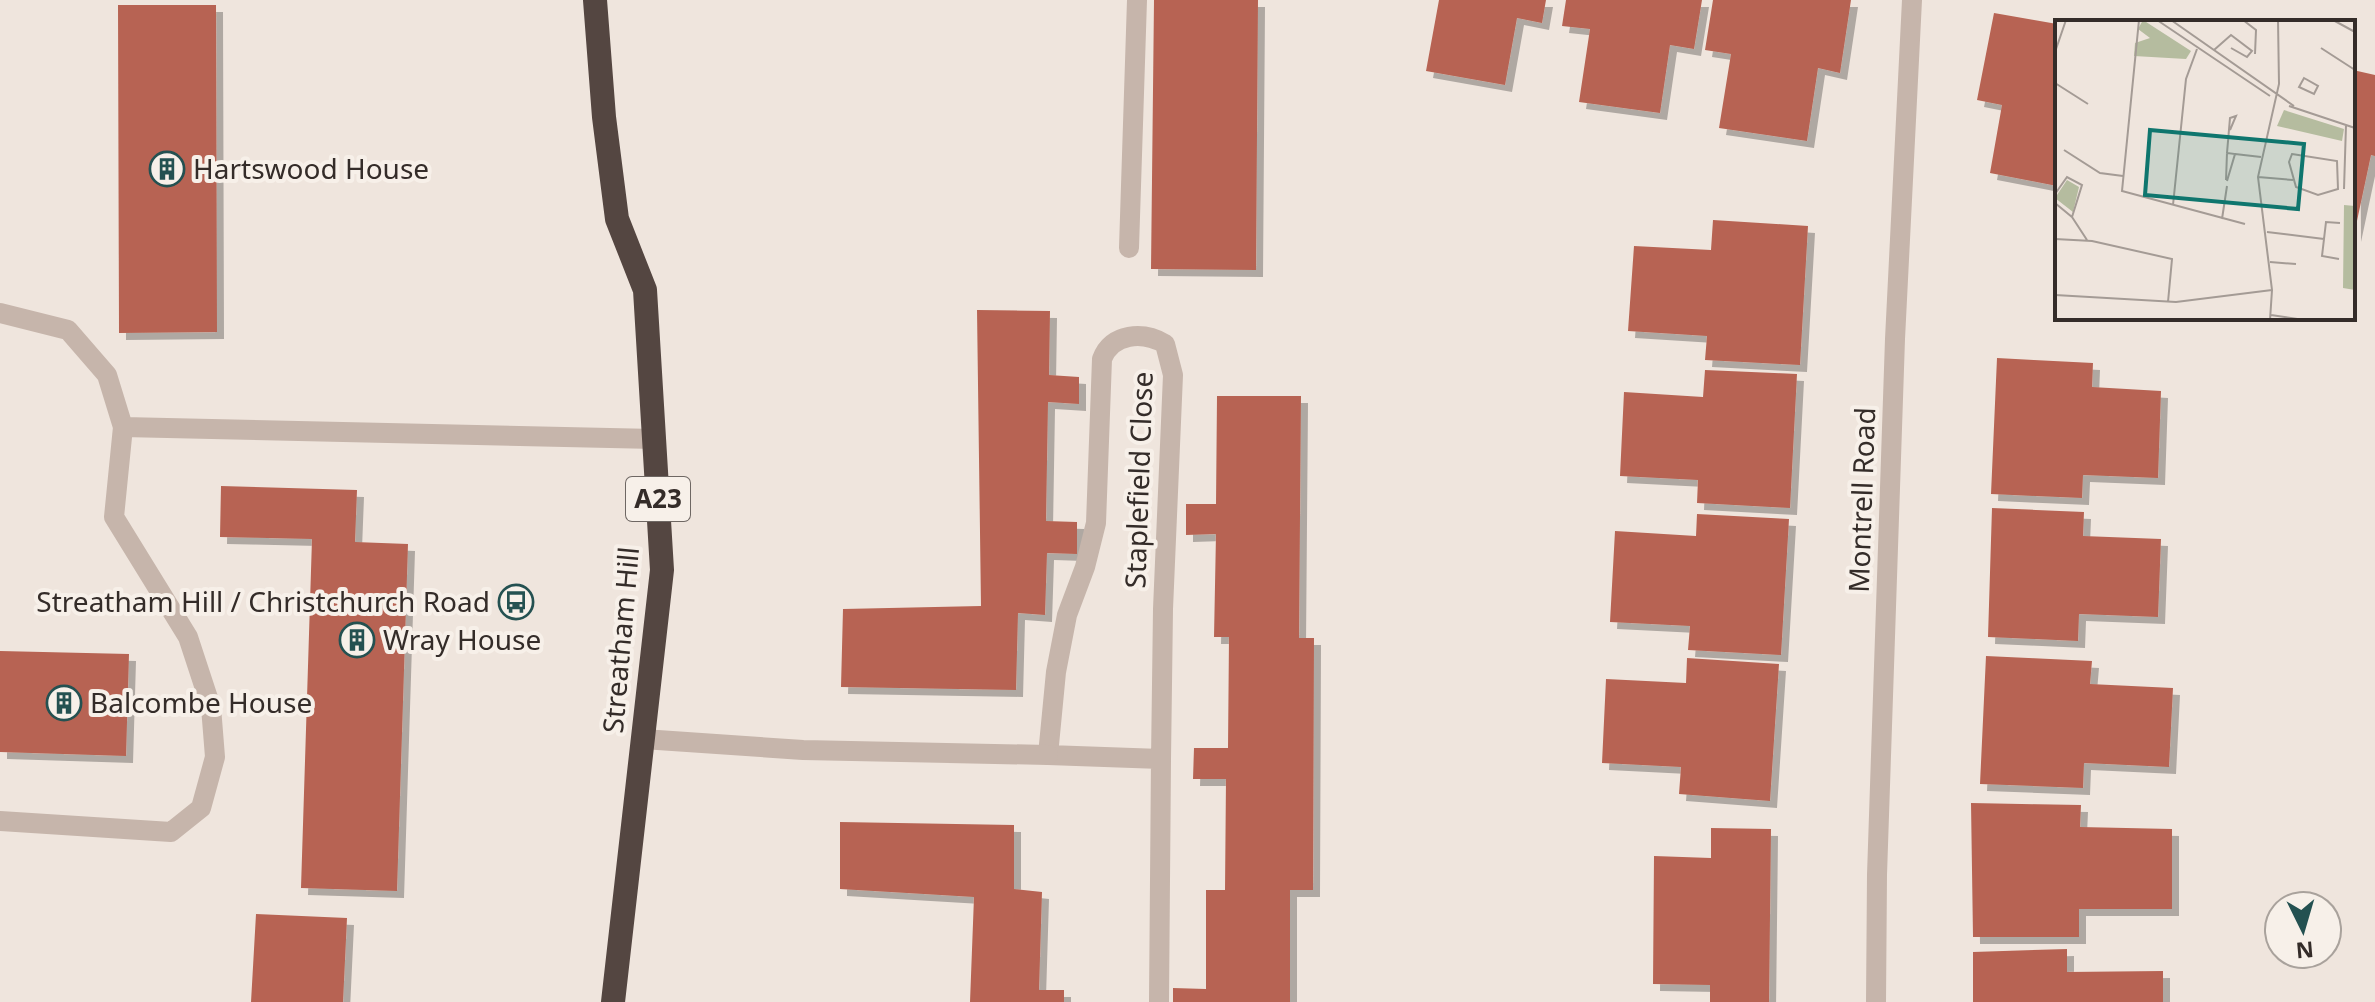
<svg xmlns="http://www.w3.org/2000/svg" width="2375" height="1002" viewBox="0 0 2375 1002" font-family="'Noto Sans',sans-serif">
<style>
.building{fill:#b76453;filter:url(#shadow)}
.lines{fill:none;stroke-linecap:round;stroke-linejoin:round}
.lane{stroke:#c6b5ab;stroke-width:20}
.street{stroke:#c6b5ab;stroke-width:20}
.highway{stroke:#544641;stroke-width:24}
.labels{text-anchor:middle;stroke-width:8;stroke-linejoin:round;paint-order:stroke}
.shield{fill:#f7f0e9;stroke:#6e6763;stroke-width:2}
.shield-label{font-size:26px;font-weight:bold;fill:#342c29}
.poi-label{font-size:28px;fill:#342c29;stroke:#f7f0e9;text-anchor:start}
.street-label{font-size:28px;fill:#342c29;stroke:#f7f0e9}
.inset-road{fill:none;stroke:#a49b95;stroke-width:2}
.view{fill:#0f766e;fill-opacity:0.15;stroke:#0f766e;stroke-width:4}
.inset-edge{fill:none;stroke:#342c29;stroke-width:4}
</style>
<defs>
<filter id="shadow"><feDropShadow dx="7" dy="7" stdDeviation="0" flood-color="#0004"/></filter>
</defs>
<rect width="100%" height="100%" fill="#efe5dd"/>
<!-- building -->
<path class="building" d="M 1154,0 L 1258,0 L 1256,270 L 1151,269 Z
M 1439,0 L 1546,0 L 1542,23 L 1517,18 L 1505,85 L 1426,71 Z
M 1566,0 L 1702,0 L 1694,49 L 1670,45 L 1660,113 L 1579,102 L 1590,29 L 1562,26 Z
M 1713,0 L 1851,0 L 1840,73 L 1818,68 L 1807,141 L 1719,128 L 1731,54 L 1705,50 Z
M 118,5 L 216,5 L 217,332 L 119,333 Z
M 1994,13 L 2057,24 L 2057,186 L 1990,173 L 2002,105 L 1977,100 Z
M 2353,70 L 2375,75 L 2375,156 L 2371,155 L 2354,235 Z
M 1713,220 L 1808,226 L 1800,365 L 1705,360 L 1707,336 L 1628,331 L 1634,246 L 1711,250 Z
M 977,310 L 1050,311 L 1049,375 L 1079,377 L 1079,404 L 1048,402 L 1046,521 L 1077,522 L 1077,554 L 1047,553 L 1045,615 L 1018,613 L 1016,690 L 841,687 L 843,609 L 981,606 Z
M 1997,358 L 2093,363 L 2092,387 L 2161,391 L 2158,478 L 2083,475 L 2082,498 L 1991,494 Z
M 1705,370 L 1797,374 L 1790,508 L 1697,503 L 1698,480 L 1620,476 L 1624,392 L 1703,397 Z
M 1217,396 L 1301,396 L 1299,638 L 1314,638 L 1313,890 L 1290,890 L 1290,1002 L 1173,1002 L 1173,988 L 1206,989 L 1206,890 L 1225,890 L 1226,779 L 1193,779 L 1194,748 L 1228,748 L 1229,637 L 1214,637 L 1216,534 L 1186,535 L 1186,504 L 1216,504 Z
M 221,486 L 357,490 L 355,542 L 408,544 L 397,891 L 301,888 L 312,539 L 220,537 Z
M 1992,508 L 2084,512 L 2083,536 L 2161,539 L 2158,617 L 2079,614 L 2078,641 L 1988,637 Z
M 1697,514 L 1789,519 L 1781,655 L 1688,650 L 1690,626 L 1610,622 L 1615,531 L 1696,536 Z
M 0,651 L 129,654 L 126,756 L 0,752 Z
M 1986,656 L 2092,661 L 2090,684 L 2173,688 L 2169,767 L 2084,763 L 2083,788 L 1980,784 Z
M 1687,658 L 1779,664 L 1770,801 L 1679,794 L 1681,767 L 1602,763 L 1606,679 L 1686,683 Z
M 1971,803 L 2081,805 L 2080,827 L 2172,829 L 2172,909 L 2079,909 L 2079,937 L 1973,937 Z
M 840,822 L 1014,825 L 1014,889 L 1042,892 L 1039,990 L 1064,990 L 1064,1002 L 970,1002 L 974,897 L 840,889 Z
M 1711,828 L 1771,829 L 1769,1002 L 1710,1002 L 1710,985 L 1653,984 L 1654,856 L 1711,858 Z
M 256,914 L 347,918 L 343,1002 L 251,1002 Z
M 2067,949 L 2067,972 L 2163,971 L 2163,1002 L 1973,1002 L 1973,952 Z"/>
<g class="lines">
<!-- lane -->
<path class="lane" d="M 1129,248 L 1137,0
M 1159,1002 L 1161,759 L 1048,755 L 1056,672 L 1067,615 L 1085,567 L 1096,523 L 1102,359 C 1112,333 1143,331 1165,344 L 1173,375 L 1163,609 L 1161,759"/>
<!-- street -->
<path class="street" d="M 0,313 L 68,330 L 107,375 L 123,427 L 114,517 L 188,637 L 211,707 L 215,757 L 201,808 L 171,832 L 0,821
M 123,427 L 655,439
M 643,739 L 803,750 L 1048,755
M 1876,1002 L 1877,875 L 1895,339 L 1912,0"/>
<!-- highway -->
<path class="highway" d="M 595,0 L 604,117 L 617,219 L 645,290 L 662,570 L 613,1002"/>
</g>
<!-- icons -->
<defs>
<g id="building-ring" transform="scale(1.8)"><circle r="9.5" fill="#f7f0e9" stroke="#245151" stroke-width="1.5"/><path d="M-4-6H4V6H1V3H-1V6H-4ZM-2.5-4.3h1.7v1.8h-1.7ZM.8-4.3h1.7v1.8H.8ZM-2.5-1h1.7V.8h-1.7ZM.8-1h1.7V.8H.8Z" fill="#245151"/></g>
<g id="bus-ring" transform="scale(1.8)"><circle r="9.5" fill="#f7f0e9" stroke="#245151" stroke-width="1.5"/><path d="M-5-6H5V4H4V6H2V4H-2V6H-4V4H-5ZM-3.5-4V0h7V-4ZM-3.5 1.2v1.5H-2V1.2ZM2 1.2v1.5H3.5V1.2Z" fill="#245151"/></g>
</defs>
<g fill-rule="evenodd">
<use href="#building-ring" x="167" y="169"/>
<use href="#bus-ring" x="516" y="602"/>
<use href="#building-ring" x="357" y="640"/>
<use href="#building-ring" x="64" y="703"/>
</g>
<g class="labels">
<!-- shield labels -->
<rect class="shield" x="626" y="477" width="64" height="44" rx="6"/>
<g class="shield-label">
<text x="658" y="508">A23</text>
</g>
<!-- poi labels -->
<g class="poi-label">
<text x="193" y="179">Hartswood House</text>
<text x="490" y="612" text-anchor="end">Streatham Hill / Christchurch Road</text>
<text x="383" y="650">Wray House</text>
<text x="90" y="713">Balcombe House</text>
</g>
<!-- street labels -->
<g class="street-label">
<text transform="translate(1139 480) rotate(-88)" y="10">Staplefield Close</text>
<text transform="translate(1862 500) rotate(-88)" y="10">Montrell Road</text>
<text transform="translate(621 640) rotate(-85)" y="10">Streatham Hill</text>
</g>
</g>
<!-- overview -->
<g transform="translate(2055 20)">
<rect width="300" height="300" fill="#efe5dd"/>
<path d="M 88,0 L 136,31 L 131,39 L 79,36 L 80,23 L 95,18 L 83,9 ZM 229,90 L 289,109 L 287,121 L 222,106 ZM 12,160 L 24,167 L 18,192 L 0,178 ZM 289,185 L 300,186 L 300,270 L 288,268 Z" fill="#b5bc9f"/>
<path class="inset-road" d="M 84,0 L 67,171 L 190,204M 102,0 L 215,76M 116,0 L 239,86M 188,0 L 201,10 L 200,34M 278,0 L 300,12M 266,28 L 300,50M 159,30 L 176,15 L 197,31 L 192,37 L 176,28M 0,32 L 11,0M 249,58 L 263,66 L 259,74 L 244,67 ZM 0,63 L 33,84M 234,86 L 300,108M 9,130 L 45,153 L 68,156M 180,134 L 206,137M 237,134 L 282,141 L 283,169 L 263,175 L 241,167 L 234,142 ZM 203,157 L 238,160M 171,160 L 172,133M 172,161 L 180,134 L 172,133 L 175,98 L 181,96 L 175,110M 289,169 L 291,105M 0,174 L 12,157 L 27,165 L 17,197 L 0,183M 118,185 L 131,59 L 142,29M 17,197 L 32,220M 167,199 L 172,166M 212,212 L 269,219M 0,219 L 37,221 L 117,239 L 113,282M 284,239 L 267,236 L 271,202 L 285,203M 215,242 L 241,244M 0,275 L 121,282 L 217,270M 216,295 L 249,300M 215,300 L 217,270 L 203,157 L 224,64 L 223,0"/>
<path class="view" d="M 95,110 L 249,124 L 243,189 L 90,175 Z"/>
<rect width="300" height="300" class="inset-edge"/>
</g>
<!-- north arrow -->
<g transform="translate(2303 930) rotate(175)"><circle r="38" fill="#f7f0e9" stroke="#a9a29c" stroke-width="2"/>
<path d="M0-6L14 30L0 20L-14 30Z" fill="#245151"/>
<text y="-12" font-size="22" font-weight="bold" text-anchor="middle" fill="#342c29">N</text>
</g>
</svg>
